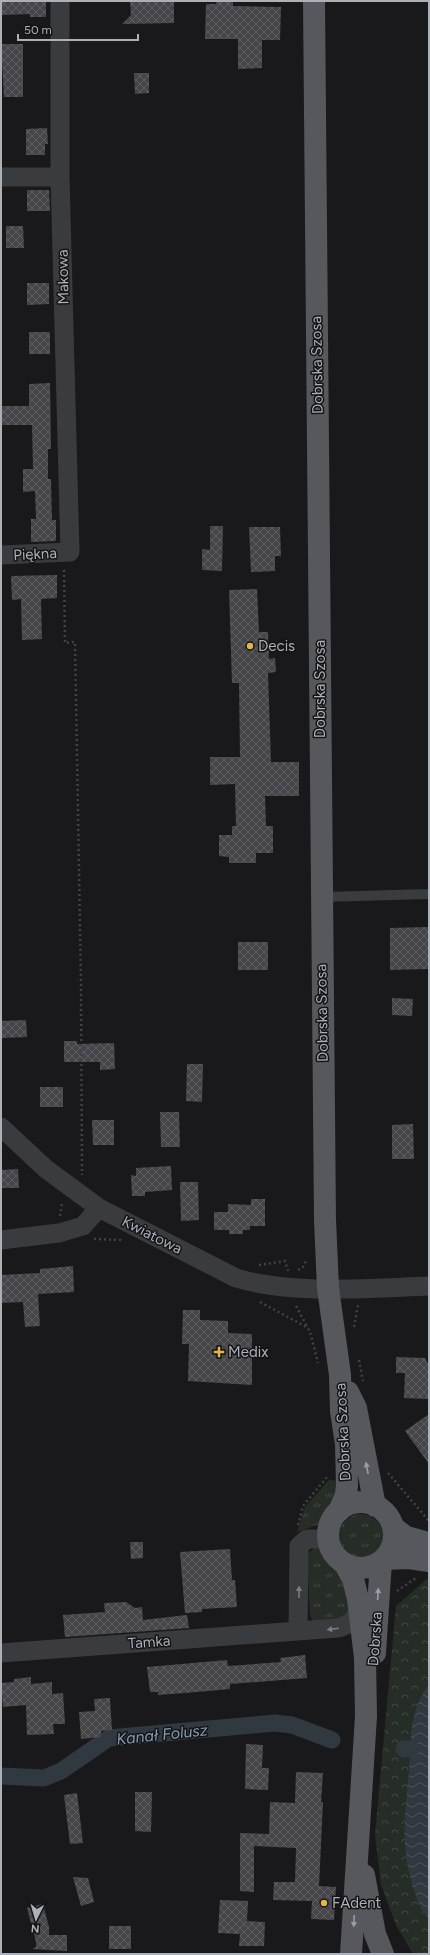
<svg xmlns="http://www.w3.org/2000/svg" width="430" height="1955" viewBox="0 0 430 1955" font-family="Figtree,sans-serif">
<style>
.grass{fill:url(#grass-tufts)}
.forest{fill:url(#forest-crowns)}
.water{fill:url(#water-waves)}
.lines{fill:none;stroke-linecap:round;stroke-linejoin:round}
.canal{stroke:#313940;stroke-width:17}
.building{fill:url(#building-cross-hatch)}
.path{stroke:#404246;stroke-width:2.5;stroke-dasharray:2 3;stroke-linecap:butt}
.service{stroke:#3a3b3f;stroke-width:10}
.minor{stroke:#3a3b3f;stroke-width:19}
.primary{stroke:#56585e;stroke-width:22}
.oneway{fill:#9b9ea7}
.oneway2{fill:#797b82}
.poi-dot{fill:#e6b446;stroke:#141416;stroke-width:1.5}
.labels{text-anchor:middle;stroke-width:3;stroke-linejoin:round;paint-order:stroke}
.street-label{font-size:15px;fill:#acb0b9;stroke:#141416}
.poi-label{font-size:15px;fill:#acb0b9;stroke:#141416;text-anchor:start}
.water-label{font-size:16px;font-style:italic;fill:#869cb1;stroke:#141416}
</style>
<defs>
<pattern id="grass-tufts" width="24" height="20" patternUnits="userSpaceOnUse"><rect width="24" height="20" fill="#252d26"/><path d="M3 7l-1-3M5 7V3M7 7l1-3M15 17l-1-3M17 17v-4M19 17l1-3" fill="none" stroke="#424943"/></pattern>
<pattern id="forest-crowns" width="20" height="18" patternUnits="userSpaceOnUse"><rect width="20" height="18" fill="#252d26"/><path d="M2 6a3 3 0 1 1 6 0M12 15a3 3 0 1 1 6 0" fill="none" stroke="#424943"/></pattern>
<pattern id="water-waves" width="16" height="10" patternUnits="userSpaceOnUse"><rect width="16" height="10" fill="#313940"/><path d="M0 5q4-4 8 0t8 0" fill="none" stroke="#4c535a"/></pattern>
<pattern id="building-cross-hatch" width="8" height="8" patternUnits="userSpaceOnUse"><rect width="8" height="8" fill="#46464a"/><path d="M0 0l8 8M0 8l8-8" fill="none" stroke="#5e5e62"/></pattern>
</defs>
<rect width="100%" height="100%" fill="#19191b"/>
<!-- grass -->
<path class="grass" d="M 329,1480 L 341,1481 L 320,1524 L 297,1532 L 305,1507 Z
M339 1536a22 22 0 1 1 44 0a22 22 0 1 1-44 0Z
M 315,1547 L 321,1548 L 331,1568 L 340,1572 L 351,1617 L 319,1624 L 312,1620 L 310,1614 L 307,1555 Z"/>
<!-- forest -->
<path class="forest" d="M 427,1579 L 429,1579 L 429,1954 L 413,1954 L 396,1925 L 381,1885 L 375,1835 L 396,1606 Z"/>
<!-- water -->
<path class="water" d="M 429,1685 L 429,1919 C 421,1911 416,1897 413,1887 C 400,1845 405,1814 409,1772 C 411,1742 409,1709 429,1685 Z"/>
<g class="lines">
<!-- canal -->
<path class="canal" d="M 404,1749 L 411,1749
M 1,1776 L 44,1778 L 61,1771 L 109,1738 L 275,1723 L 292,1725 L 332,1740"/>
</g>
<!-- building -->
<path class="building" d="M 1,1 L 46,1 L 46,17 L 30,17 L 30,14 L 1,15 Z
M 130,1 L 174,1 L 174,23 L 122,24 L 131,15 Z
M 216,1 L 233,1 L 233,6 L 281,7 L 280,40 L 262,40 L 262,68 L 238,69 L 238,39 L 205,39 L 206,4 L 216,4 Z
M 1,44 L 23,44 L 23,97 L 4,97 Z
M 134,73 L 149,73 L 149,93 L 135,94 Z
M 47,128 L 48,144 L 45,144 L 45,155 L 26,155 L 26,129 Z
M 27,190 L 49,190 L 50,211 L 27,211 Z
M 6,226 L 23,226 L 24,248 L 6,248 Z
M 27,283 L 49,283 L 49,304 L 27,305 Z
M 29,332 L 50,332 L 50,354 L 29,354 Z
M 50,383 L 51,449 L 48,449 L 48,479 L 51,479 L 52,520 L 56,520 L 56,541 L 31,542 L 31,519 L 36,519 L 35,491 L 23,492 L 23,469 L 33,469 L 32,425 L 1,425 L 1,406 L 29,406 L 29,384 Z
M 210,526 L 223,526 L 222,571 L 202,570 L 202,549 L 210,550 Z
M 249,527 L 280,527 L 281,556 L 275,556 L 275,571 L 251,572 Z
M 57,575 L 57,598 L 41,599 L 42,639 L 22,640 L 21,599 L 12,600 L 11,576 Z
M 257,589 L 259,632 L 268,632 L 269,659 L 275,658 L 276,672 L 268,673 L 271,762 L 299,762 L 299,796 L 265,796 L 266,826 L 273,826 L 273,853 L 256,853 L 256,863 L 229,863 L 229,857 L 219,856 L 219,835 L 232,835 L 232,826 L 236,826 L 235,784 L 210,785 L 210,757 L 240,757 L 239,683 L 232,683 L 229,590 Z
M 429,927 L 429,969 L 390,970 L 390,928 Z
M 238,942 L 268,942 L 268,970 L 238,970 Z
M 392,998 L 413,999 L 412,1016 L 392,1015 Z
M 26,1020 L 27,1037 L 1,1038 L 1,1021 Z
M 64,1041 L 77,1041 L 77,1044 L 114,1043 L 115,1069 L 100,1070 L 100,1062 L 64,1062 Z
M 187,1064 L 203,1064 L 202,1102 L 186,1101 Z
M 40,1087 L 63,1087 L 63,1107 L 40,1107 Z
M 160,1112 L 179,1112 L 180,1147 L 161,1147 Z
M 92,1120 L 114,1120 L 114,1145 L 93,1145 Z
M 413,1124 L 414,1159 L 392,1159 L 392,1125 Z
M 171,1166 L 172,1190 L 145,1192 L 145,1196 L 132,1196 L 131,1175 L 136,1176 L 136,1168 Z
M 18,1169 L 19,1188 L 1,1188 L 1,1170 Z
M 180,1182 L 198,1182 L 199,1220 L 181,1221 Z
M 251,1199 L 265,1199 L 265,1226 L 250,1226 L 250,1230 L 243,1230 L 243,1234 L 229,1234 L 229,1230 L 214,1230 L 214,1212 L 228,1212 L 228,1204 L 251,1205 Z
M 73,1266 L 74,1292 L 38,1294 L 40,1326 L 25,1327 L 23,1302 L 1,1303 L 1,1275 L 40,1273 L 40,1269 Z
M 183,1310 L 200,1310 L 200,1320 L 228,1321 L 228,1333 L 252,1334 L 252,1385 L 188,1381 L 189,1344 L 182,1344 Z
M 396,1357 L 425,1358 L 429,1366 L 429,1399 L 404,1398 L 405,1373 L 396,1373 Z
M 429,1414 L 429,1464 L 405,1431 Z
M 130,1542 L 143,1542 L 143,1558 L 131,1559 Z
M 230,1549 L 232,1580 L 235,1580 L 237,1607 L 202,1609 L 202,1612 L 185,1613 L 180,1552 Z
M 126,1602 L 135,1608 L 142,1607 L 143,1620 L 187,1615 L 189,1628 L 65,1637 L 63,1615 L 105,1612 L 104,1603 Z
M 305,1655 L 307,1678 L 230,1684 L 230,1689 L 197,1692 L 158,1695 L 158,1692 L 150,1692 L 147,1667 L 227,1660 L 228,1666 L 281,1662 L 280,1658 Z
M 31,1677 L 31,1684 L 52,1682 L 52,1694 L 63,1693 L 65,1724 L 53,1724 L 54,1734 L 27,1735 L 26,1705 L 3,1707 L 1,1683 L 14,1682 L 14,1679 Z
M 110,1698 L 112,1730 L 101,1731 L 101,1737 L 81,1739 L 79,1712 L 95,1711 L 94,1699 Z
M 246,1744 L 263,1745 L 262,1768 L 269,1768 L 268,1790 L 245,1789 Z
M 296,1772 L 323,1773 L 321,1802 L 323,1802 L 319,1886 L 336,1887 L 334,1920 L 311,1919 L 312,1901 L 273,1900 L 274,1882 L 295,1882 L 296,1848 L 254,1846 L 254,1892 L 240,1891 L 240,1833 L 269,1834 L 270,1802 L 295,1803 Z
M 135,1792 L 152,1792 L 151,1832 L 135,1831 Z
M 77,1793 L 83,1843 L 70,1844 L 64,1795 Z
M 73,1877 L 88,1878 L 94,1902 L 81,1906 Z
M 220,1900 L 248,1901 L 247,1921 L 265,1922 L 264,1946 L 239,1946 L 240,1934 L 218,1933 Z
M 43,1904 L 49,1927 L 49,1935 L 67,1935 L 67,1951 L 32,1949 L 36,1947 L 36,1942 L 27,1908 Z
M 109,1926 L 131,1926 L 131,1949 L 109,1949 Z"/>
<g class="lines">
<!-- path -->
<path class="path" d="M 64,570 L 65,643 L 75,642 L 81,984 L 82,1175
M 60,1216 L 62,1203
M 94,1239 L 121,1240
M 259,1265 L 285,1261 L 288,1271
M 298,1270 L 303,1267 L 307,1259
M 260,1302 L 308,1328 L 311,1335 L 318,1363
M 296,1306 L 308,1328
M 354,1327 L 358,1305
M 359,1360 L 363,1381
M 388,1473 L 429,1521
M 298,1525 L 303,1506 L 327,1477
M 397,1591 L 416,1578
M 418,1954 L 429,1953"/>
<!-- service -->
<path class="service" d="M 322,897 L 429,894"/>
<!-- minor -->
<path class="minor" d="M 1,177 L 60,177
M 1,555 L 70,552 L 60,177 L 60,1
M 1,1127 L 46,1169 L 99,1208 L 236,1278 C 293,1295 370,1288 429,1286
M 1,1240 L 59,1233 L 83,1226 L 99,1208
M 298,1630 L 299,1546 L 307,1539 L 328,1539
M 1,1653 L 338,1628 C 350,1625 354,1620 360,1610"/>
<!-- primary -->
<path class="primary" d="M 314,1 L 325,1220 L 328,1288 L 340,1375 L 341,1411 L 346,1444 L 347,1485 L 346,1495 L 339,1511
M 348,1392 L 356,1408 L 375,1506
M328 1535a33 33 0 1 1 66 0a33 33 0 1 1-66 0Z
M 393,1527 L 406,1537 L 429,1543
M 384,1559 L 409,1558 L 429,1561
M 345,1564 L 353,1579 L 358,1599 L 365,1658 L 366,1716 L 351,1954
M 375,1653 L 381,1561
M 364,1875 L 375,1934 L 383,1954"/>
</g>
<!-- one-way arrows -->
<defs><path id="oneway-solid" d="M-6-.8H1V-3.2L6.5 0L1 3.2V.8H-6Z"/></defs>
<g class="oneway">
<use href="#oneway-solid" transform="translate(367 1468) rotate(-101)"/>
<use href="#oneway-solid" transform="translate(378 1594) rotate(-86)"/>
<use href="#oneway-solid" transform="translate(354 1921) rotate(93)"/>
</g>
<g class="oneway2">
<use href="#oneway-solid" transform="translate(299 1592) rotate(-90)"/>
<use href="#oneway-solid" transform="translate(333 1629) rotate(173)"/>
</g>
<!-- markers -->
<g class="poi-dot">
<circle cx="250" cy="646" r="4"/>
<path d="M217 1346h4v4h4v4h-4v4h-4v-4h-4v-4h4z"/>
<circle cx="324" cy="1903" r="4"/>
</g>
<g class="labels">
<!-- street labels -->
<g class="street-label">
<text transform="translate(63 277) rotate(-91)" y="5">Makowa</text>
<text transform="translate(317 365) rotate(-91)" y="5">Dobrska Szosa</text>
<text transform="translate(35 554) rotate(-3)" y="5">Piękna</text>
<text transform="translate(320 689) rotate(-90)" y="5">Dobrska Szosa</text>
<text transform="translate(322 1013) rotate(-91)" y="5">Dobrska Szosa</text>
<text transform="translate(152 1235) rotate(27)" y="5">Kwiatowa</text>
<text transform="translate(343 1432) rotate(-93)" y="5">Dobrska Szosa</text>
<text transform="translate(375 1639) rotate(-86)" y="5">Dobrska</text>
<text transform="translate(149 1642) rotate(-4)" y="5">Tamka</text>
</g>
<!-- poi labels -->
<g class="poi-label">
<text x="258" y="651">Decis</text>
<text x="228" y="1357">Medix</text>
<text x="332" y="1908">FAdent</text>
</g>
<!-- water labels -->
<g class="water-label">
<text transform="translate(162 1734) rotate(-6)" y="6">Kanał Folusz</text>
</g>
</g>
<!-- border -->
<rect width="430" height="1955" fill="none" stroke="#acb0b9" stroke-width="4"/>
<!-- north arrow -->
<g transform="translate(36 1919) rotate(185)" stroke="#141416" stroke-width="3" paint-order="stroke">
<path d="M0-3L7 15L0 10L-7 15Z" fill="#acb0b9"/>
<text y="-6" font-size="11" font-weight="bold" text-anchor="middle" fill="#acb0b9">N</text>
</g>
<!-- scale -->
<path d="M18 34v6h120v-6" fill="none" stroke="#acb0b9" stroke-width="2"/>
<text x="24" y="34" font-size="12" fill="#acb0b9" stroke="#141416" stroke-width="3" paint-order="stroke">50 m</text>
</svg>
